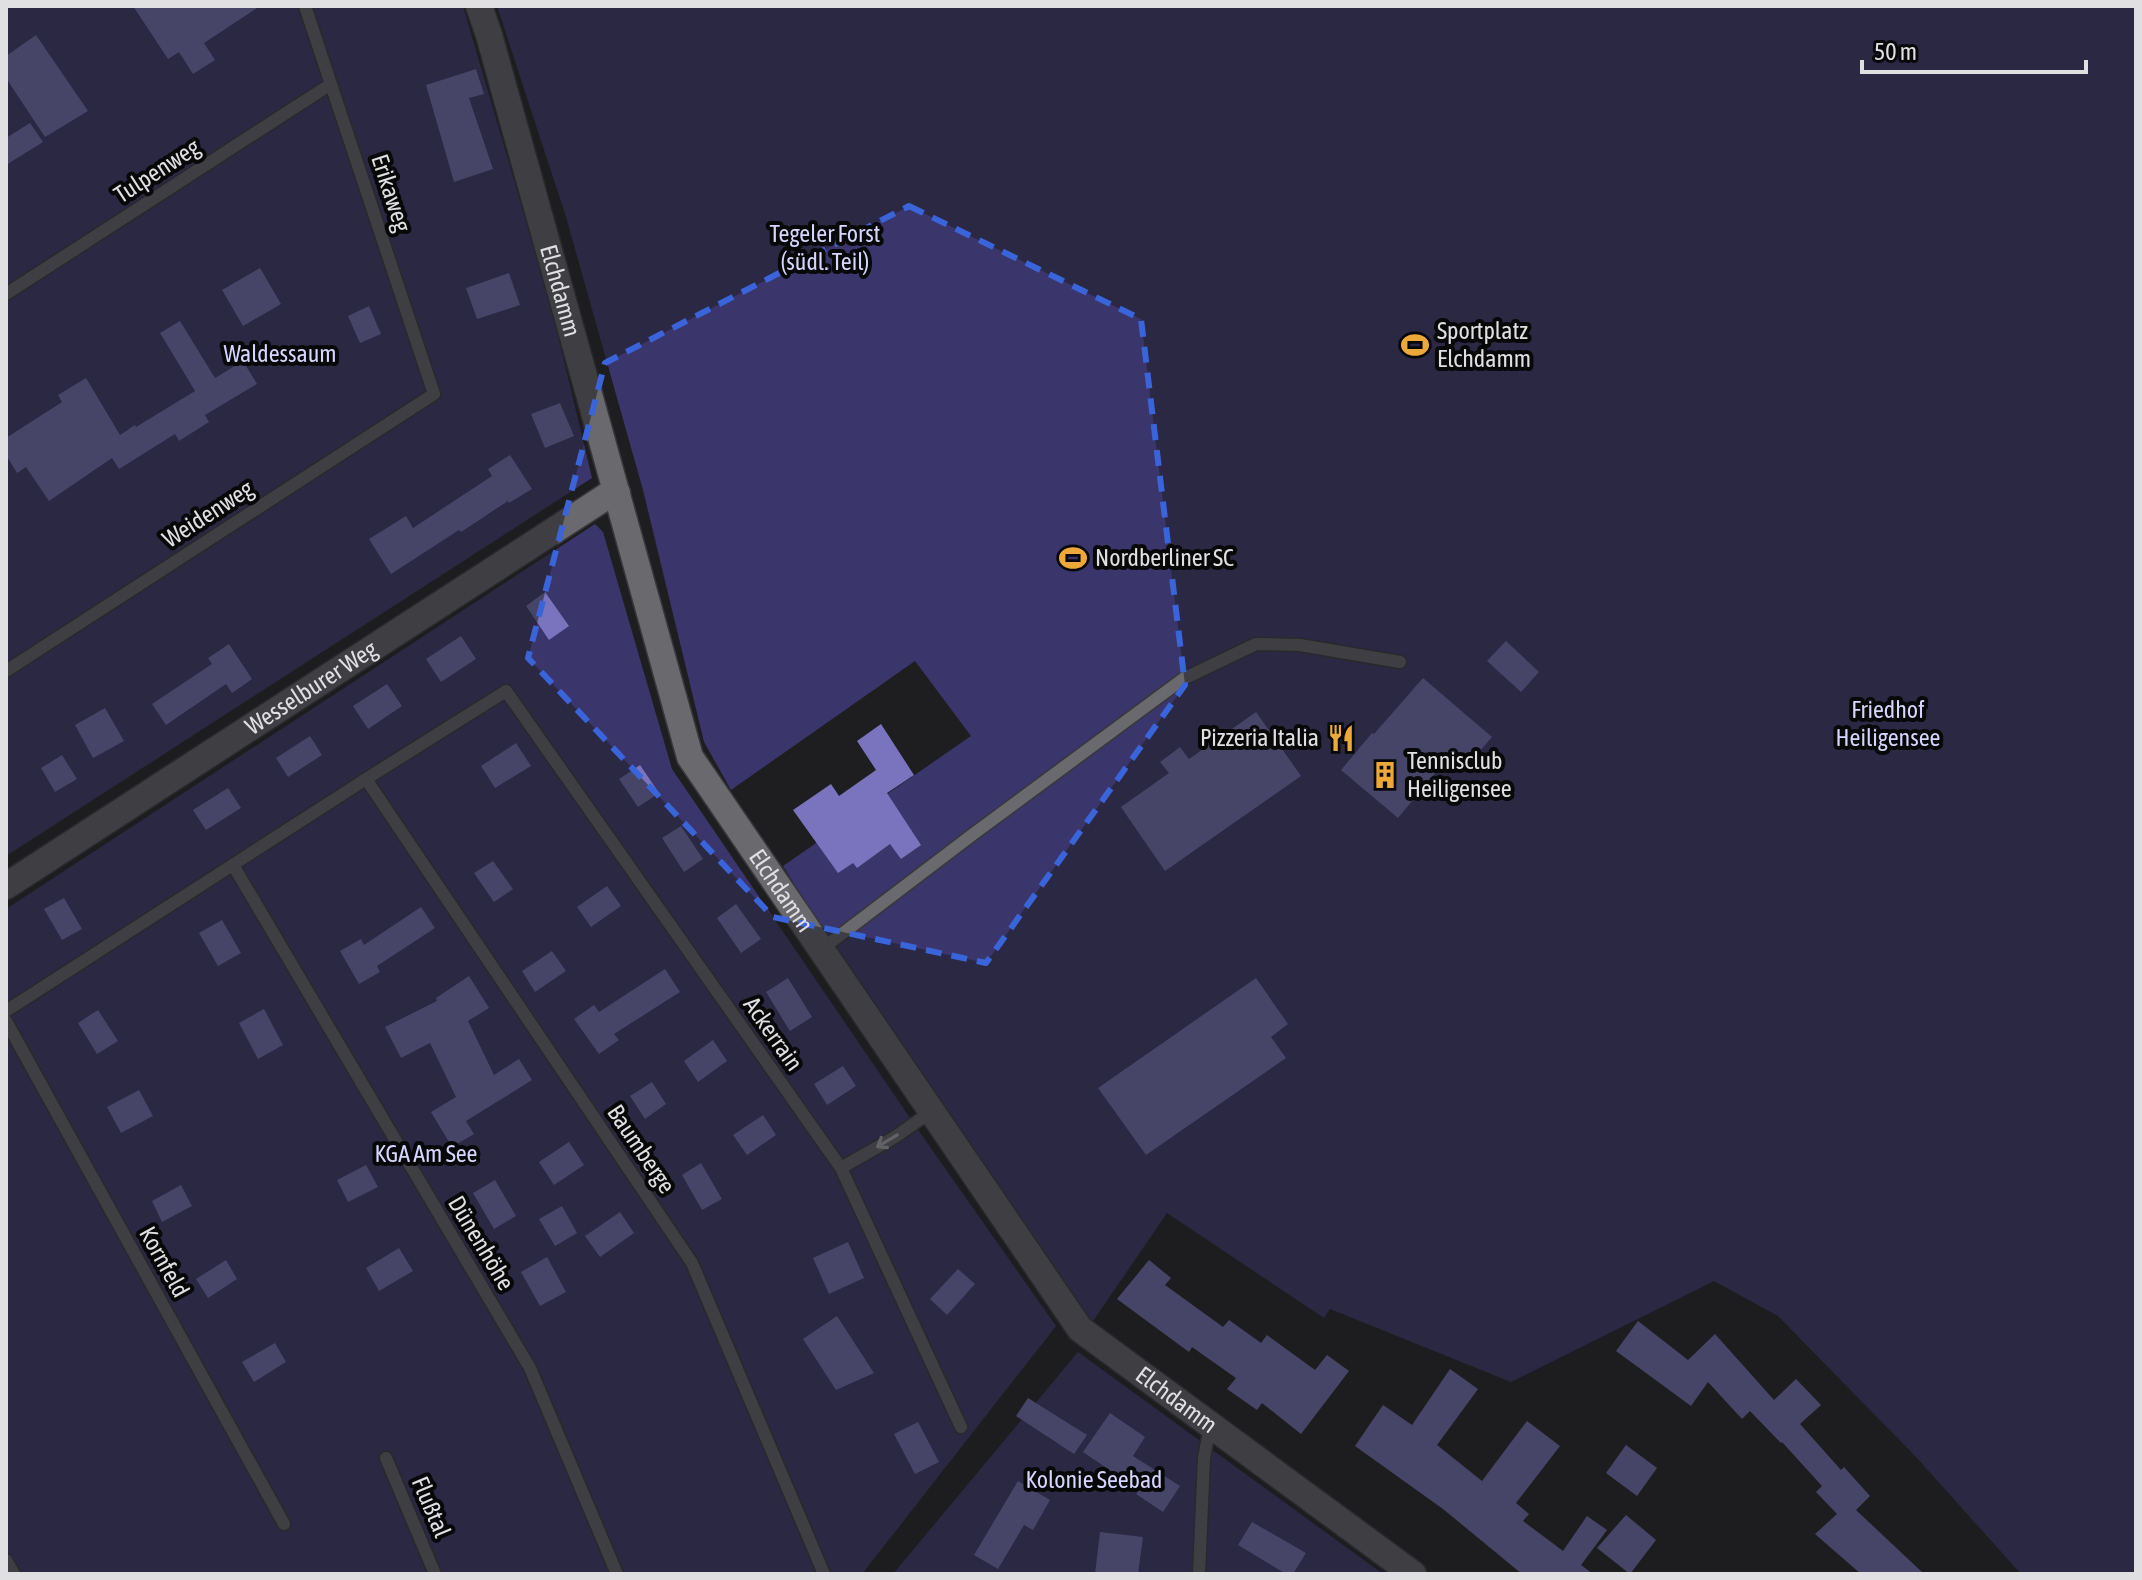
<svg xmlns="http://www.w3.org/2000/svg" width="2142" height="1580" viewBox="0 0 2142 1580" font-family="'Asap Condensed',sans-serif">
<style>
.green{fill:#3a356a}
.building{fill:#7974bd}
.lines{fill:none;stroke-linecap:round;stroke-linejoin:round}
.service-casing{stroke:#38383b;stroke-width:15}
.minor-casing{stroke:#38383b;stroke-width:29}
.service{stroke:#69696e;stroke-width:12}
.minor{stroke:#69696e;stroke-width:26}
.oneway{stroke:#b6b6ba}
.marked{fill:none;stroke:#3a64da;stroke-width:6;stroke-dasharray:16 10;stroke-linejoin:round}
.labels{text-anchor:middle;stroke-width:8;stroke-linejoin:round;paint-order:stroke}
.street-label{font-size:24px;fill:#e0e0e3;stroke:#080809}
.park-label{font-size:24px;fill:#d5d5fe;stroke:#080809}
.poi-label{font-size:24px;fill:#e0e0e3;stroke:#080809;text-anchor:start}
</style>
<rect width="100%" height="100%" fill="#1e1e21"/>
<!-- green -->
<path class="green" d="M 6,6 L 463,6 L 551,306 L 592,478 L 6,856 Z
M 497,6 L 2136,6 L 2136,1574 L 2021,1574 L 1917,1458 L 1778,1316 L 1714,1281 L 1511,1382 L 1330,1309 L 1324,1318 L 1167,1213 L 1091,1324 L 830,941 L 783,866 L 971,736 L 915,661 L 731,790 L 704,742 L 643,490 L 566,217 Z
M 595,524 L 603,532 L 672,769 L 923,1137 L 1056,1326 L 862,1574 L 6,1574 L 6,909 Z
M 1078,1352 L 1383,1574 L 893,1574 Z"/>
<!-- building -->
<path class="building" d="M 133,6 L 260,6 L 204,43 L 215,60 L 193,74 L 179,52 L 168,59 Z
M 36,35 L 88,111 L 45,137 L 6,78 L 6,56 Z
M 476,69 L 484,94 L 469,98 L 493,169 L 454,182 L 426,85 Z
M 30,123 L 43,142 L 6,165 L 6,138 Z
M 260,268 L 281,304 L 243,326 L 222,290 Z
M 509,273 L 520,305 L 477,319 L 466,288 Z
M 369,306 L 381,334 L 360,343 L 348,316 Z
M 180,321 L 215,378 L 243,361 L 257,384 L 205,415 L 209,422 L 179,441 L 175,434 L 119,469 L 112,458 L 49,501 L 26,467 L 17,473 L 6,455 L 6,438 L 62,402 L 58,395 L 86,378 L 120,435 L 135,425 L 136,427 L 195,391 L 160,333 Z
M 560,403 L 574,436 L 545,448 L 531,414 Z
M 510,455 L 532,489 L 509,503 L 508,501 L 461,532 L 459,530 L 391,574 L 369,539 L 406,516 L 413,528 L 492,476 L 488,469 Z
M 545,592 L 569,626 L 549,640 L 526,606 Z
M 461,636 L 476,659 L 441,682 L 426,659 Z
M 1506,641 L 1539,672 L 1521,692 L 1487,661 Z
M 229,644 L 252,679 L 232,693 L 226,684 L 166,725 L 152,704 L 212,664 L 208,658 Z
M 1423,678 L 1492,737 L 1467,766 L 1452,753 L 1398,818 L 1341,770 L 1372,733 L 1374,734 Z
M 387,684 L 402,706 L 368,729 L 353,706 Z
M 105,708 L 124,741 L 93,758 L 75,725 Z
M 1256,712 L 1301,776 L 1165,871 L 1121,807 L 1169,773 L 1160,762 L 1180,747 L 1189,759 Z
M 881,724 L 914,775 L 887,793 L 921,845 L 901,859 L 890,844 L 857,868 L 853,863 L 838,873 L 793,810 L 831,784 L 839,796 L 876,770 L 857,741 Z
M 310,736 L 322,755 L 288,777 L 276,758 Z
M 516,743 L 531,766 L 495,788 L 481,766 Z
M 62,755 L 77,779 L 55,792 L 41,768 Z
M 640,765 L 659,793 L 638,807 L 619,779 Z
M 228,788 L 241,808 L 206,830 L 193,810 Z
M 681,826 L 703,859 L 684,872 L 662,838 Z
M 493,861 L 513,889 L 494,902 L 474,873 Z
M 607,886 L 621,906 L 591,927 L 577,907 Z
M 64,898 L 82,929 L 62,940 L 44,909 Z
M 736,904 L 761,939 L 741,953 L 717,918 Z
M 421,907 L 435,928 L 377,966 L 380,972 L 359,984 L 340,951 L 361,939 L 364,945 Z
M 222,920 L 241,953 L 218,966 L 199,933 Z
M 552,951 L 566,971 L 535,992 L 522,971 Z
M 665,969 L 680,992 L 614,1034 L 619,1040 L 599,1054 L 574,1019 L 594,1005 L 599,1012 Z
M 469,976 L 489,1008 L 468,1021 L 494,1075 L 519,1059 L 532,1080 L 466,1121 L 474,1134 L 452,1147 L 431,1112 L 456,1097 L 430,1043 L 401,1058 L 385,1027 L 437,1001 L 436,998 Z
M 788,978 L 812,1017 L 790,1031 L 766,992 Z
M 1256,978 L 1288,1024 L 1271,1037 L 1286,1058 L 1146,1155 L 1098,1088 Z
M 264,1009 L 283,1045 L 258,1059 L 239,1023 Z
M 98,1010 L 118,1041 L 97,1054 L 78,1023 Z
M 713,1040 L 727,1061 L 698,1082 L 684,1061 Z
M 843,1066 L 856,1086 L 827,1105 L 814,1084 Z
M 652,1082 L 666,1104 L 645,1119 L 630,1096 Z
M 139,1090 L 153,1116 L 121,1133 L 107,1107 Z
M 763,1115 L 776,1135 L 747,1155 L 733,1135 Z
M 569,1142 L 584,1165 L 554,1185 L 539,1162 Z
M 701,1163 L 722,1199 L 702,1210 L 682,1175 Z
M 366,1165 L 378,1187 L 348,1202 L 337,1180 Z
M 495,1180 L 516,1216 L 494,1229 L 473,1193 Z
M 181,1185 L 192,1206 L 162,1222 L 152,1201 Z
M 562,1206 L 577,1233 L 555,1246 L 539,1219 Z
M 620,1212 L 634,1233 L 600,1257 L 585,1236 Z
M 848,1242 L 864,1278 L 829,1294 L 813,1258 Z
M 399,1248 L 413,1271 L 379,1291 L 366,1268 Z
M 547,1257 L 566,1292 L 540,1306 L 521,1272 Z
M 226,1260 L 237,1279 L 208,1298 L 196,1279 Z
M 1149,1260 L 1171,1278 L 1165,1285 L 1223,1327 L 1229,1320 L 1261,1343 L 1267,1335 L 1315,1370 L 1327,1355 L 1349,1371 L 1301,1434 L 1262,1403 L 1257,1410 L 1227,1389 L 1236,1378 L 1192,1347 L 1189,1352 L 1117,1299 Z
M 958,1269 L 975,1284 L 947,1315 L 930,1299 Z
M 837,1316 L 874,1373 L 836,1390 L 803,1339 Z
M 1638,1321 L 1688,1360 L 1715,1334 L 1774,1400 L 1796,1379 L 1821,1405 L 1800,1424 L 1841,1470 L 1844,1467 L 1870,1496 L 1856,1510 L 1924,1574 L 1861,1574 L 1815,1534 L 1837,1514 L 1816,1492 L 1822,1486 L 1782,1442 L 1781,1443 L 1750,1411 L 1742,1419 L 1708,1382 L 1691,1406 L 1616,1351 Z
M 275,1343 L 286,1362 L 254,1382 L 242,1362 Z
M 1450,1369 L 1478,1389 L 1437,1445 L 1482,1481 L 1527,1421 L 1560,1446 L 1516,1503 L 1529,1514 L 1523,1521 L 1563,1551 L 1587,1516 L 1607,1530 L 1581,1565 L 1593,1574 L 1522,1574 L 1443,1509 L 1355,1446 L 1383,1405 L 1412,1425 Z
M 1028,1398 L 1087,1435 L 1074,1454 L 1016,1416 Z
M 1110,1413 L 1145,1437 L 1133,1456 L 1180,1486 L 1163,1512 L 1136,1494 L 1139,1490 L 1083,1452 Z
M 918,1422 L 939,1462 L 915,1474 L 894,1434 Z
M 1626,1445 L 1657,1468 L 1637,1496 L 1606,1473 Z
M 1018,1481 L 1050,1500 L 1033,1530 L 1024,1525 L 998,1569 L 974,1555 Z
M 1626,1515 L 1656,1540 L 1630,1574 L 1597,1548 Z
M 1252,1522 L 1306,1553 L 1293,1574 L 1286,1574 L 1238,1545 Z
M 1100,1532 L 1143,1537 L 1138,1574 L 1095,1574 Z"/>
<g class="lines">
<!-- service casing -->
<g class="service-casing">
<path id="service" d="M 6,294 L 331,84
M 6,671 L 434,394 L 305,6
M 366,779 L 692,1263 L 824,1574
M 233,865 L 530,1368 L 617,1574
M 822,949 L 972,835 L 1183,679 L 1256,644 L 1300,645 L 1400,662
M 6,1011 L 366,779 L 506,691 L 841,1168 L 961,1427
M 6,1021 L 284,1524
M 841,1168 L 895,1137 L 932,1111
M 386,1458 L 435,1574
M 6,1560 L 14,1574
M 1199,1574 L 1204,1458 L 1210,1426"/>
</g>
<!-- minor casing -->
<g class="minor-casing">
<g id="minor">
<path id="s1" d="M 479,6 L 489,35 L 690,757 L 1080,1329 L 1413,1574"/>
<path id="s2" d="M 6,886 L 607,496 L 617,493"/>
</g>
</g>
<!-- service -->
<use href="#service" class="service"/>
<!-- minor -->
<use href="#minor" class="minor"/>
</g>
<!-- one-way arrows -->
<defs><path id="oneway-shaft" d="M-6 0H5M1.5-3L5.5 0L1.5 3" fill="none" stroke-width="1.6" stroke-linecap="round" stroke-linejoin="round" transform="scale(2)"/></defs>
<use class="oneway" href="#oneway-shaft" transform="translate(887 1141) rotate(149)"/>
<!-- marked area -->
<path d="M0 0H2142V1580H0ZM 909,206 L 1141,319 L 1185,685 L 986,963 L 773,917 L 528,658 L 605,363 Z" fill="#1e1e21" fill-opacity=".55" fill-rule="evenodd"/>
<path class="marked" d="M 909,206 L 1141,319 L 1185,685 L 986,963 L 773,917 L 528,658 L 605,363 Z"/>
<!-- icons -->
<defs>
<g id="stadium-bare" transform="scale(2.16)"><path d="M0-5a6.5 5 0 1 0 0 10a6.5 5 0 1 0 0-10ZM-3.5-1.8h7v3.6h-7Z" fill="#eca93a" stroke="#080809" stroke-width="2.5" paint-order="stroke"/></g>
<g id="restaurant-bare" transform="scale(2.16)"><path d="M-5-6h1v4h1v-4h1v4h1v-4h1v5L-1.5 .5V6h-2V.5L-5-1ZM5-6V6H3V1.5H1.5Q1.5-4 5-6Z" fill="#eca93a" stroke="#080809" stroke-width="2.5" paint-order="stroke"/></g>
<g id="building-bare" transform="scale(2.16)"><path d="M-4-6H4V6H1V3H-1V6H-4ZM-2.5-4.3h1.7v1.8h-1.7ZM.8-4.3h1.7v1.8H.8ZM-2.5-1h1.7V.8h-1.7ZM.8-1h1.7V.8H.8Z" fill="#eca93a" stroke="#080809" stroke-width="2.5" paint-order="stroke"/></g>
</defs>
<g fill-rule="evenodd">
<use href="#stadium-bare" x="1415" y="345"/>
<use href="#stadium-bare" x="1073" y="558"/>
<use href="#restaurant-bare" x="1341" y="738"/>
<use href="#building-bare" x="1385" y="775"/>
</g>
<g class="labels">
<!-- street labels -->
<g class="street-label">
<text transform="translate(157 171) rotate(-33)" y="8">Tulpenweg</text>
<text transform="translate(391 193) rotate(72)" y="8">Erikaweg</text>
<text dy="8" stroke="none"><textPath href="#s1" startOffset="296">Elchdamm</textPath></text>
<text transform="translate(208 514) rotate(-33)" y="8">Weidenweg</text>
<text dy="8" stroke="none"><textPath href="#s2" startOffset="364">Wesselburer Weg</textPath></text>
<text dy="8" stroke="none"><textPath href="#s1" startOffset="942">Elchdamm</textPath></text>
<text transform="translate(773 1034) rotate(55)" y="8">Ackerrain</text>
<text transform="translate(641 1149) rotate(56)" y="8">Baumberge</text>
<text transform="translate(481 1243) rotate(59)" y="8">Dünenhöhe</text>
<text transform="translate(164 1262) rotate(61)" y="8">Kornfeld</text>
<text dy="8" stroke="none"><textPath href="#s1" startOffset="1592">Elchdamm</textPath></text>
<text transform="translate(431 1507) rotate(67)" y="8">Flußtal</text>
</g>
<!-- park labels -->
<g class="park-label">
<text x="825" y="242">Tegeler Forst<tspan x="825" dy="28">(südl. Teil)</tspan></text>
<text x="280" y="362">Waldessaum</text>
<text x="1888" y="718">Friedhof<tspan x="1888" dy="28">Heiligensee</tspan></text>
<text x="426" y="1162">KGA Am See</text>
<text x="1094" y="1488">Kolonie Seebad</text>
</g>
<!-- poi labels -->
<g class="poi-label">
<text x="1437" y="339">Sportplatz<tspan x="1437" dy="28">Elchdamm</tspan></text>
<text x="1095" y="566">Nordberliner SC</text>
<text x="1319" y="746" text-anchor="end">Pizzeria Italia</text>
<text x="1407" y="769">Tennisclub<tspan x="1407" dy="28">Heiligensee</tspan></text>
</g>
</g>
<!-- border -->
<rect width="2142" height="1580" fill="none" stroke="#e0e0e3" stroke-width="16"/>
<!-- scale -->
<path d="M1862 60v12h224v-12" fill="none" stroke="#e0e0e3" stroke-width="4"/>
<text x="1874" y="60" font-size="24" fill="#e0e0e3" stroke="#080809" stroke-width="6" paint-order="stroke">50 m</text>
</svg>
